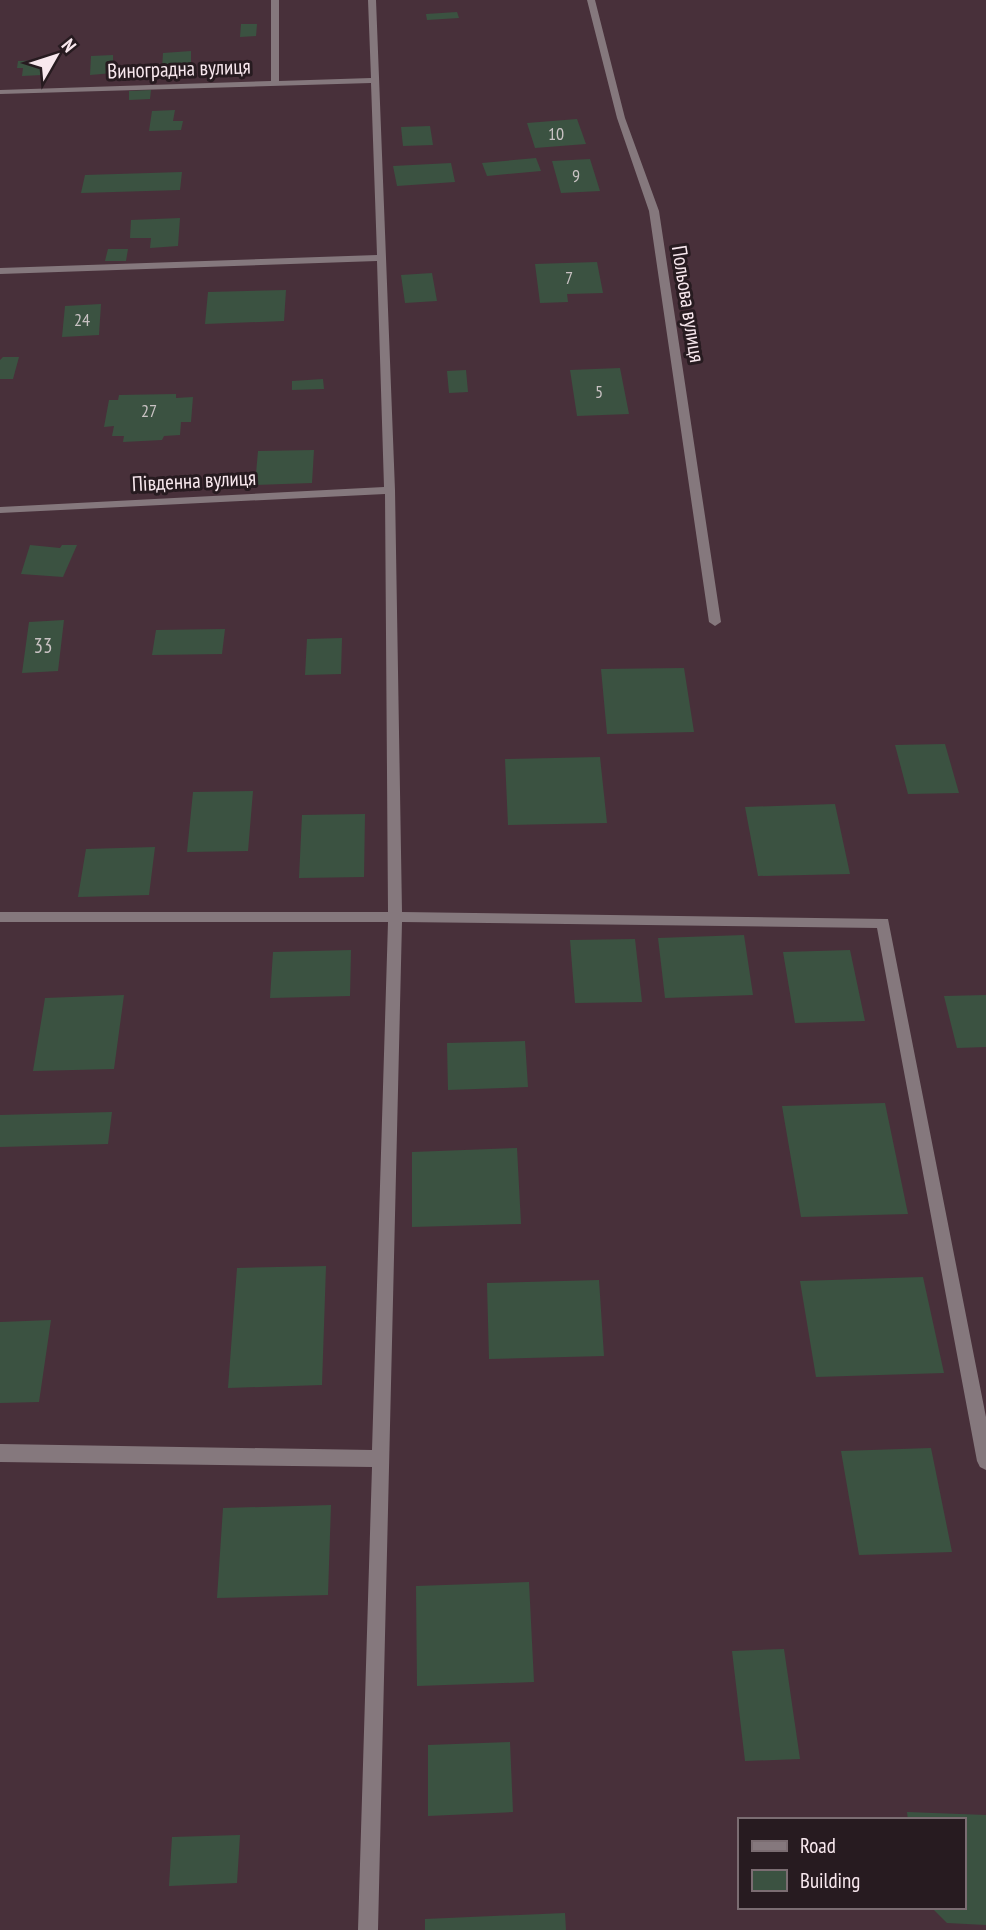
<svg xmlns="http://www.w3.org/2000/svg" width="986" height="1930" viewBox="0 0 986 1930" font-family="'PT Sans Narrow',sans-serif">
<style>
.building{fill:#3b5241}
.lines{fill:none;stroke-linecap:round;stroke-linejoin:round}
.street{fill:#85787d;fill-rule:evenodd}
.labels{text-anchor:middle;stroke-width:6;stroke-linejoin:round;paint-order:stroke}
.far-number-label{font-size:18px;fill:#c9c2c3}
.far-street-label{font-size:21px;fill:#f8e8ee;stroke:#271b20}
.number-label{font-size:21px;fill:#c9c2c3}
</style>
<rect width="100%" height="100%" fill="#48303a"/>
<!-- building -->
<path class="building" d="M 457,12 L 459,18 L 427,20 L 426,14 Z
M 241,24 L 257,24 L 256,36 L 240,37 Z
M 191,51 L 191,72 L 172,73 L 172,68 L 162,69 L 163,53 Z
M 113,55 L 113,73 L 90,75 L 91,56 Z
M 45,60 L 42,75 L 22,76 L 23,68 L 17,68 L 18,61 Z
M 151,67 L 151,77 L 129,78 L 129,68 Z
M 151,90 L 150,99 L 129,100 L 129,91 Z
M 175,110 L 173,121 L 183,121 L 181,130 L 149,131 L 152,111 Z
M 577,119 L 586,144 L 535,148 L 527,123 Z
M 430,126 L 433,145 L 403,146 L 401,127 Z
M 536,158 L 541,171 L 487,176 L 482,163 Z
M 590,159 L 600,191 L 561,193 L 552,161 Z
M 451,163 L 455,182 L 397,186 L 393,166 Z
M 182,172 L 180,190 L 81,193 L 85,175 Z
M 180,218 L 178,246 L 150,248 L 151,238 L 130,238 L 131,220 Z
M 108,249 L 128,249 L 126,261 L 105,261 Z
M 597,262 L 603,293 L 567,294 L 568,302 L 540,303 L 535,264 Z
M 432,273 L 437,301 L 405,303 L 401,275 Z
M 286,290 L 284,321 L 205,324 L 208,292 Z
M 101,304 L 99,335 L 62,337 L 65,306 Z
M 3,357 L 19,357 L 13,379 L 0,379 L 0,360 Z
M 620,368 L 629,414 L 577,416 L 570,370 Z
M 466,370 L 468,392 L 449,393 L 447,371 Z
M 323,379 L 324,389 L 292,390 L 292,381 Z
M 176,394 L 176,398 L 193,397 L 191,422 L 181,422 L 180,435 L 164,436 L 162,440 L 123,442 L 124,436 L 112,436 L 114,426 L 104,427 L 109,400 L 118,400 L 119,395 Z
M 314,450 L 312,483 L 255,485 L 258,451 Z
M 30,545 L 60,548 L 62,545 L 77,545 L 63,577 L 21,574 Z
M 64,620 L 58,671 L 22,673 L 29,622 Z
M 225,629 L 222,654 L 152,655 L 156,630 Z
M 342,638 L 341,674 L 305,675 L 307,639 Z
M 684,668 L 694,732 L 607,734 L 601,669 Z
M 945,744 L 959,793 L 908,794 L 895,745 Z
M 600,757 L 607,823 L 508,825 L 505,759 Z
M 253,791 L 248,851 L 187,852 L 193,792 Z
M 835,804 L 850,874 L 758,876 L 745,807 Z
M 365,814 L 364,877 L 299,878 L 302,815 Z
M 155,847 L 149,895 L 78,897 L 86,849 Z
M 744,935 L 753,995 L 665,998 L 658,938 Z
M 635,939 L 642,1002 L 575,1003 L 570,940 Z
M 351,950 L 350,996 L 270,998 L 273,952 Z
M 850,950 L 865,1021 L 795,1023 L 783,952 Z
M 124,995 L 114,1069 L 33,1071 L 45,998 Z
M 986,995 L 986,1047 L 957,1048 L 944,996 Z
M 525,1041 L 528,1087 L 448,1090 L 447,1043 Z
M 885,1103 L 908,1214 L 801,1217 L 782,1106 Z
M 112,1112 L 108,1144 L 0,1147 L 0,1115 Z
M 517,1148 L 521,1224 L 412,1227 L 412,1152 Z
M 326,1266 L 322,1385 L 228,1388 L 237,1268 Z
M 923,1277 L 944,1373 L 816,1377 L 800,1281 Z
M 599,1280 L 604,1356 L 489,1359 L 487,1283 Z
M 51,1320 L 39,1402 L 0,1403 L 0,1322 Z
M 931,1448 L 952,1552 L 859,1555 L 841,1451 Z
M 331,1505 L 328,1595 L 217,1598 L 223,1508 Z
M 529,1582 L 534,1682 L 417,1686 L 416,1586 Z
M 784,1649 L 800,1759 L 745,1761 L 732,1651 Z
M 510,1742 L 513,1812 L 428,1816 L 428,1745 Z
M 907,1812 L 986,1815 L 986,1925 L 947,1923 L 931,1907 L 963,1907 L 963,1820 L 908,1820 Z
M 240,1835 L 237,1883 L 169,1886 L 172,1837 Z
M 565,1913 L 566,1930 L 425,1930 L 425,1919 Z"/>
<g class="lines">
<!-- street -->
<path class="street" d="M 271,0 L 279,0 L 279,81 L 371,78 L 368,0 L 376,0 L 395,490 L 402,912 L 888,919 L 986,1417 L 986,1470 L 980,1467 L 977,1461 L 877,928 L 402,922 L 378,1930 L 358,1930 L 372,1467 L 0,1462 L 0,1444 L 372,1450 L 388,922 L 0,922 L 0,912 L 388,912 L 385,494 L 0,513 L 0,507 L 384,487 L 377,261 L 0,274 L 0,268 L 377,255 L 371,83 L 0,94 L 0,90 L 271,81 Z
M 587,0 L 595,0 L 625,118 L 659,211 L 721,622 L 715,626 L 709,622 L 649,211 L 617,118 Z"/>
</g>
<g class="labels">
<!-- far-number labels -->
<g class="far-number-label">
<text x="556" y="140">10</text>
<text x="576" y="182">9</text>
<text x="569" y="284">7</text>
<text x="82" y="326">24</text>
<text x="599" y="398">5</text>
<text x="149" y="417">27</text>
</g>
<!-- far-street labels -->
<g class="far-street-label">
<text transform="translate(179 69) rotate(-2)" y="7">Виноградна вулиця</text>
<text transform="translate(688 304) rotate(81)" y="7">Польова вулиця</text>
<text transform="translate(194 481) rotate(-3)" y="7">Південна вулиця</text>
</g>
<!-- number labels -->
<g class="number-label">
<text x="43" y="653">33</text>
</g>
</g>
<!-- legend -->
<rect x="738" y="1818" width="228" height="91" fill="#271b20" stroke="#7b6d72" stroke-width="2"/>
<rect x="752" y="1841" width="35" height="10" fill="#85787d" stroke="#7b6d72" stroke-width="2"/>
<text x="800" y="1853" font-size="21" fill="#f8e8ee">Road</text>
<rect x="752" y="1870" width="35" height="21" fill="#3b5241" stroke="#7b6d72" stroke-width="2"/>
<text x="800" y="1888" font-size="21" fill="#f8e8ee">Building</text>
<!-- north arrow -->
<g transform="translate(56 56) rotate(51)" stroke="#271b20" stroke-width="5" paint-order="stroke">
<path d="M0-5L12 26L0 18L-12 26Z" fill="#f8e8ee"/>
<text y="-10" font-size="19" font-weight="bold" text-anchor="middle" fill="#f8e8ee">N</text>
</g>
</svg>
